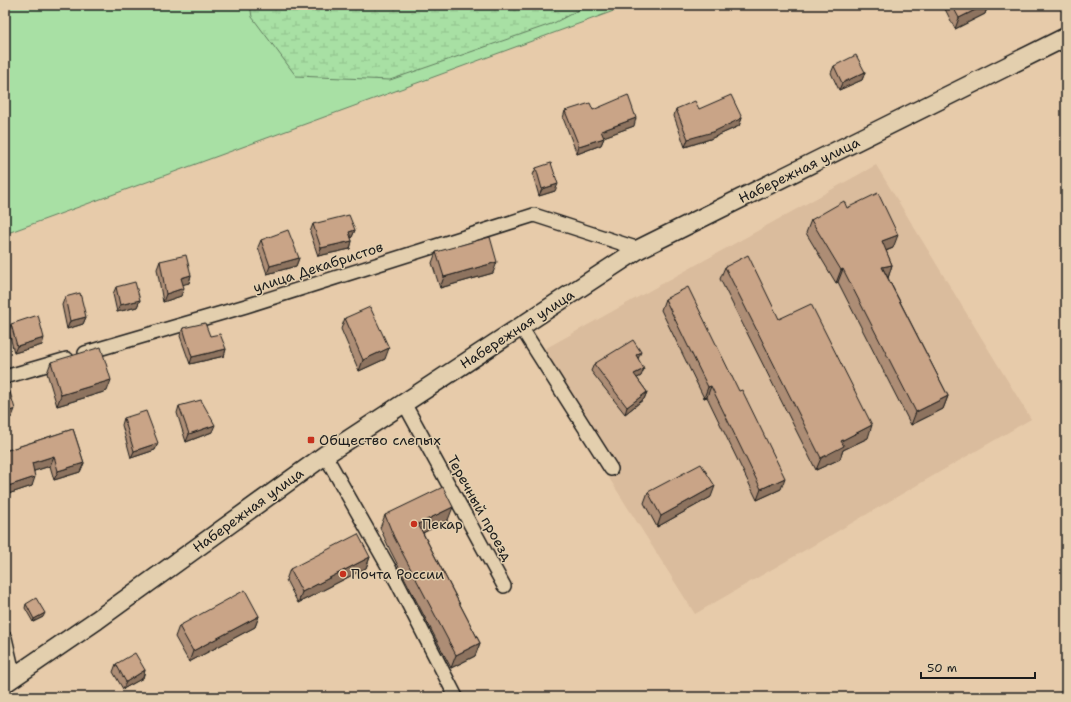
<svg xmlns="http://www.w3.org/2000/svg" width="1071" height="702" viewBox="0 0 1071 702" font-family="'Shantell Sans',sans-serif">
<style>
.built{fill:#dabc9d}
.green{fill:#a8e0a4;stroke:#627e60}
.wetland{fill:url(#wetland-marsh);stroke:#627e60}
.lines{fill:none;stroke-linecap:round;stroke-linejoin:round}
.minor-casing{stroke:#1c1c1c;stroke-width:16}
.secondary-casing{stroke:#1c1c1c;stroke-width:21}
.minor{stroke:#e3cfae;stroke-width:13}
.secondary{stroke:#e3cfae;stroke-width:18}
.wall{fill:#ad8d74;stroke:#1c1c1c}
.shaded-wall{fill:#8d735e;stroke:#1c1c1c}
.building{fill:#c9a487;stroke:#1c1c1c}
.poi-dot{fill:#c8321e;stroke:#e3cfae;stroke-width:1.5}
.labels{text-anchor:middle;stroke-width:3;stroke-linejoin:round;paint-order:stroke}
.street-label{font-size:14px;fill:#1c1c1c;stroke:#e3cfae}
.poi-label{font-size:14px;fill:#1c1c1c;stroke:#e3cfae;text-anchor:start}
</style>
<defs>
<pattern id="wetland-marsh" width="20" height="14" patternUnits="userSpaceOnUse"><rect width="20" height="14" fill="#a8e0a4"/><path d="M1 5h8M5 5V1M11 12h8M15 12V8" fill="none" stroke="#90c08d"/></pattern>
</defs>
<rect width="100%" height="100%" fill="#e7cbaa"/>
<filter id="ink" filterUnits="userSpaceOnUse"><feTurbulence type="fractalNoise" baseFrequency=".025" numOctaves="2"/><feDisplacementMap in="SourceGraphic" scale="8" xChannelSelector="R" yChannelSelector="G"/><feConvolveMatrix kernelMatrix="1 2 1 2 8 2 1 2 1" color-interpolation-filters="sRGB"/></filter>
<g filter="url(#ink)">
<!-- built -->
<path class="built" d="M 876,165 L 1031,419 L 695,614 L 532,356 Z"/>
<!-- green -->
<path class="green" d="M 5,5 L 630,5 L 5,234 Z"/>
<!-- wetland -->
<path class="wetland" d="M 250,5 L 588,5 L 554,23 L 390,80 L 296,76 L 252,17 Z"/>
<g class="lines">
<!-- minor casing -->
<g class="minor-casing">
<path id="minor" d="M 521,327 L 611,469
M 85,353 L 246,306 L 534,215 L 639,249
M 5,377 L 67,359
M 404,403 L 504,586
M 325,455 L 397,582 L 456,697
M 5,638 L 14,677"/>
</g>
<!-- secondary casing -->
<g class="secondary-casing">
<path id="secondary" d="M 5,683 L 97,620 L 325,455 L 639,249 L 1066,37"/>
</g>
<!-- minor -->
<use href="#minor" class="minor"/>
<!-- secondary -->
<use href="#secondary" class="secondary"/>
</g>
<!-- wall -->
<path class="wall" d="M 943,5 L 988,5 L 985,14 L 955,29 Z
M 834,66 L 865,72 L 862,80 L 839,90 L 831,73 Z
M 676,109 L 699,109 L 742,118 L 739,126 L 710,139 L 685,147 L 674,116 Z
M 593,110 L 634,126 L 603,137 L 604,138 L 601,145 L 577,154 L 563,118 L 565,111 Z
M 536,168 L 555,191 L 539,196 L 533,175 Z
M 847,208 L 893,248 L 886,251 L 892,265 L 888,278 L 948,396 L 943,409 L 911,425 L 838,282 L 836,283 L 806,233 L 811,220 Z
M 313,224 L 355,230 L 352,237 L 351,238 L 352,241 L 350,249 L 318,256 L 310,232 Z
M 261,240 L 299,258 L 296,266 L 267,274 L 258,247 Z
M 436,252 L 493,273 L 440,288 L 432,263 Z
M 160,261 L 191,275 L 189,283 L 182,284 L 181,296 L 163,302 L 157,269 Z
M 725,267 L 779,319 L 868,438 L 843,450 L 840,459 L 816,470 L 720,279 Z
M 116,287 L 140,300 L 137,307 L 117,312 L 113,294 Z
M 65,297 L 86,317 L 83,324 L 67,329 L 62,305 Z
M 665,299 L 781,489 L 757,500 L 707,397 L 704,398 L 661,310 Z
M 345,318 L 385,359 L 359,371 L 341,329 Z
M 11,324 L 42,345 L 14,353 L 9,331 Z
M 183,328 L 210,336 L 226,349 L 224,356 L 190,364 L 180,336 Z
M 638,359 L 641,376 L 637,378 L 647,392 L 644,399 L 625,414 L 591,371 L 594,364 Z
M 51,362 L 107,391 L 57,406 L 47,373 Z
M 179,406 L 212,432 L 186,442 L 177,413 Z
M 124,418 L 158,443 L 155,450 L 131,458 L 122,425 Z
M 73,429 L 84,463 L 80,472 L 54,480 L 50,466 L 34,471 L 32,486 L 5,495 L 5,451 Z
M 648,492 L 711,497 L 657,527 L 644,503 Z
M 385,515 L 448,520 L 423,533 L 480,643 L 475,656 L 451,668 L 390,550 L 380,528 Z
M 370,557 L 366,568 L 298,603 L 286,580 L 290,569 Z
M 26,604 L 43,617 L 33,622 L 25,608 Z
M 259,616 L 255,627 L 189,662 L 175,637 L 179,626 Z
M 116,664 L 145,670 L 143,678 L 123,689 L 113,672 Z"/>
<!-- shaded-wall -->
<path class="shaded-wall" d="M 985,5 L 988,5 L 985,14 L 955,29 L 959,18 Z
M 865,72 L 862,80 L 839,90 L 842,83 Z
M 636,118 L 634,126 L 598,139 L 601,131 Z
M 742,118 L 739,126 L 710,139 L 685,147 L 688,139 Z
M 604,138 L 601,145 L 577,154 L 579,146 Z
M 558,184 L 555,191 L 539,196 L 542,189 Z
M 355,230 L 352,237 L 347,240 L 349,232 Z
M 898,235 L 893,248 L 877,254 L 882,241 Z
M 352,241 L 350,249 L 318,256 L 321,248 Z
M 299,258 L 296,266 L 267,274 L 270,266 Z
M 497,262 L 493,273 L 440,288 L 444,277 Z
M 892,265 L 888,278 L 882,267 Z
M 843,269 L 838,282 L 836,283 L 841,270 Z
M 191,275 L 189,283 L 178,286 L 181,278 Z
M 184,288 L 181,296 L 163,302 L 166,294 Z
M 140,300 L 137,307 L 117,312 L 120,305 Z
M 86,317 L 83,324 L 67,329 L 70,321 Z
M 44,338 L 42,345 L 14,353 L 17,346 Z
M 389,348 L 385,359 L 359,371 L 363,360 Z
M 226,349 L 224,356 L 190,364 L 192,357 Z
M 641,352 L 638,359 L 636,355 Z
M 644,369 L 641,376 L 632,381 L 634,374 Z
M 111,380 L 107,391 L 57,406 L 61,395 Z
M 711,386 L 707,397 L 704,398 L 708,387 Z
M 647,392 L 644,399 L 625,414 L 627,407 Z
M 948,396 L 943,409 L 911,425 L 916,412 Z
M 15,409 L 12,417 L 5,419 L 5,413 Z
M 215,425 L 212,432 L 186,442 L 189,434 Z
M 872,425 L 868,438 L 843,450 L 840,459 L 816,470 L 821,458 L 841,441 Z
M 158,443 L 155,450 L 131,458 L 134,451 Z
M 54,456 L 50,466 L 28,473 L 32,463 Z
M 84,463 L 80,472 L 54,480 L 58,471 Z
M 35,477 L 32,486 L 5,495 L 5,487 Z
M 785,478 L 781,489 L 757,500 L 761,489 Z
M 715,486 L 711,497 L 657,527 L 661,516 Z
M 453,507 L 448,520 L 413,538 L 418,524 Z
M 370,557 L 366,568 L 298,603 L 302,592 Z
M 45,613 L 43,617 L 33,622 L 34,619 Z
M 259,616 L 255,627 L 189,662 L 193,651 Z
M 480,643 L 475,656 L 451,668 L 456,655 Z
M 145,670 L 143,678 L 123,689 L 126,682 Z"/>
<!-- building -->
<path class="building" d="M 952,5 L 985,5 L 959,18 Z
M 856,55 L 865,72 L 842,83 L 834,66 Z
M 628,95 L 636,118 L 601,131 L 604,138 L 579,146 L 565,111 L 590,103 L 593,110 Z
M 731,95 L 742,118 L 713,132 L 688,139 L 676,109 L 695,101 L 699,109 Z
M 551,163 L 558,184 L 542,189 L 536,168 Z
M 878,193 L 898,235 L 882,241 L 892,265 L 882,267 L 948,396 L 916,412 L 843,269 L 841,270 L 811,220 L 844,201 L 847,208 Z
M 349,215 L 355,230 L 349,232 L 352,241 L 321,248 L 313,224 Z
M 288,230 L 299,258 L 270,266 L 261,240 Z
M 490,237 L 497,262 L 444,277 L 436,252 Z
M 186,255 L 191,275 L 181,278 L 184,288 L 166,294 L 160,261 Z
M 748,255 L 779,319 L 811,304 L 872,425 L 841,441 L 844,446 L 821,458 L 725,267 Z
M 135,282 L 140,300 L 120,305 L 116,287 Z
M 688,287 L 739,391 L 742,390 L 785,478 L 761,489 L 711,386 L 708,387 L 665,299 Z
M 80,293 L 86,317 L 70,321 L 65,297 Z
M 370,307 L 389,348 L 363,360 L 345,318 Z
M 38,315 L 44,338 L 17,346 L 11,324 Z
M 205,323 L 210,336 L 220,334 L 226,349 L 192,357 L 183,328 Z
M 633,340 L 641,352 L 636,355 L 644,369 L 634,374 L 647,392 L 627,407 L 594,364 Z
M 101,347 L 111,380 L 61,395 L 51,362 Z
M 10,392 L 15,409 L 5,413 L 5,393 Z
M 201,400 L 215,425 L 189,434 L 179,406 Z
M 146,411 L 158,443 L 134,451 L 124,418 Z
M 73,429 L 84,463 L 58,471 L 54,456 L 32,463 L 35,477 L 5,487 L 5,451 Z
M 701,464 L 715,486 L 661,516 L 648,492 Z
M 443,487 L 453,507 L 418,524 L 480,643 L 456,655 L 394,537 L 385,515 Z
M 358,534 L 370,557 L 302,592 L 290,569 Z
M 245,590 L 259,616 L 193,651 L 179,626 Z
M 36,598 L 45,613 L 34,619 L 26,604 Z
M 135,653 L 145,670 L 126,682 L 116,664 Z"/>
</g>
<!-- markers -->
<g class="poi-dot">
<rect x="307" y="436" width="8" height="8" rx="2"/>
<circle cx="414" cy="524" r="4"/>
<circle cx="343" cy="574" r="4"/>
</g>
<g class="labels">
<!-- street labels -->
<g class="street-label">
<text transform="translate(799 170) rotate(-26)" y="5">Набережная улица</text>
<text transform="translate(318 267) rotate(-18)" y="5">улица Декабристов</text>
<text transform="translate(517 329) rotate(-33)" y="5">Набережная улица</text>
<text transform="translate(480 508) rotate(61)" y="5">Теречный проезд</text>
<text transform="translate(248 510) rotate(-36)" y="5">Набережная улица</text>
</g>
<!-- poi labels -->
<g class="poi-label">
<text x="319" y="445">Общество слепых</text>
<text x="422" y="529">Пекар</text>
<text x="351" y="579">Почта России</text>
</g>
</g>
<!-- margin -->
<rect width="1071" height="702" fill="none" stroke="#e3cfae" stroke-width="20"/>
<rect x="10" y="10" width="1051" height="682" fill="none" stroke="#1c1c1c" stroke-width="1.5" filter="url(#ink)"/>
<!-- scale -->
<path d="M921 672v6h114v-6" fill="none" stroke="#1c1c1c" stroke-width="2"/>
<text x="927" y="672" font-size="12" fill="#1c1c1c" stroke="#e3cfae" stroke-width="3" paint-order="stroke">50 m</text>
</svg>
